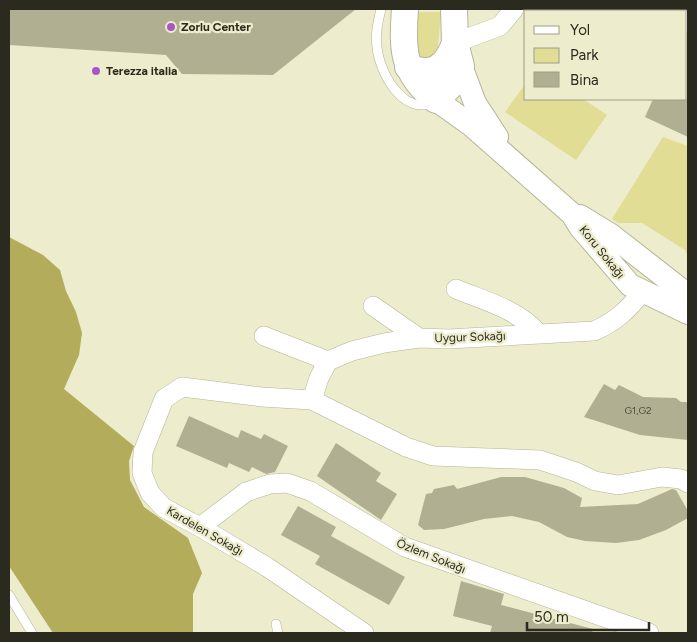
<svg xmlns="http://www.w3.org/2000/svg" width="697" height="642" viewBox="0 0 697 642" font-family="Figtree,sans-serif">
<style>
.green{fill:#e1dd95}
.forest{fill:#b3ad5b}
.building{fill:#b1af91}
.lines{fill:none;stroke-linecap:round;stroke-linejoin:round}
.service-casing{stroke:#b5b495;stroke-width:10}
.minor-casing{stroke:#b5b495;stroke-width:20}
.tertiary-casing{stroke:#b5b495;stroke-width:24}
.secondary-casing{stroke:#b5b495;stroke-width:28}
.service{stroke:#fff;stroke-width:9}
.minor{stroke:#fff;stroke-width:19}
.tertiary{stroke:#fff;stroke-width:22}
.secondary{stroke:#fff;stroke-width:26}
.poi-dot{fill:#a656c7;stroke:#edeccc;stroke-width:2}
.labels{text-anchor:middle;stroke-width:4.5;stroke-linejoin:round;paint-order:stroke}
.number-label{font-size:10px;fill:#4c4b3b}
.poi-label{font-size:12px;font-weight:bold;fill:#2b2a1e;stroke:#edeccc;text-anchor:start}
.street-label{font-size:12px;fill:#2b2a1e;stroke:#edeccc}
</style>
<rect width="100%" height="100%" fill="#edeccc"/>
<!-- green -->
<path class="green" d="M 417,12 L 441,12 L 437,57 L 424,61 C 412,48 417,28 417,12 Z
M 526,83 L 526,99 L 583,99 L 607,115 L 576,160 L 505,112 Z
M 663,137 L 688,146 L 688,257 L 685,250 L 642,223 L 618,223 L 612,219 Z"/>
<!-- forest -->
<path class="forest" d="M 9,237 L 43,255 L 60,270 L 66,291 L 76,312 L 82,333 L 79,355 L 64,389 L 134,446 L 129,461 L 130,480 L 144,507 L 188,538 L 202,573 L 193,594 L 193,633 L 53,633 L 9,566 Z"/>
<!-- building -->
<path class="building" d="M 9,9 L 356,9 L 273,75 L 182,74 L 166,55 L 9,45 Z
M 653,99 L 688,99 L 688,137 L 645,117 Z
M 604,384 L 615,390 L 619,385 L 643,397 L 676,398 L 681,402 L 688,402 L 688,440 L 640,435 L 584,417 Z
M 189,416 L 238,438 L 241,430 L 261,439 L 264,434 L 288,446 L 275,472 L 266,474 L 252,467 L 249,472 L 229,463 L 227,468 L 176,446 Z
M 336,443 L 381,473 L 376,481 L 397,494 L 381,520 L 317,476 Z
M 501,477 L 525,477 L 564,488 L 582,498 L 580,507 L 638,504 L 672,489 L 676,490 L 688,511 L 688,518 L 666,530 L 639,540 L 616,543 L 585,541 L 567,537 L 539,522 L 512,516 L 484,519 L 444,529 L 424,530 L 418,525 L 426,494 L 432,493 L 434,489 L 454,485 L 457,489 Z
M 298,506 L 336,527 L 331,536 L 405,577 L 389,605 L 315,564 L 320,556 L 281,535 Z
M 461,581 L 504,594 L 501,605 L 593,629 L 592,633 L 490,633 L 492,626 L 453,616 Z"/>
<g class="lines">
<!-- service casing -->
<g class="service-casing">
<path id="service" d="M 381,9 C 378,22 375,34 377,47 C 379,71 403,117 433,102
M 9,595 L 32,633
M 276,624 L 278,633"/>
</g>
<!-- minor casing -->
<g class="minor-casing">
<path id="minor" d="M 671,9 L 673,11
M 686,21 L 688,23
M 455,43 L 500,26 L 514,9
M 456,289 C 485,301 517,309 538,333
M 373,306 L 419,338
M 264,336 L 328,361
M 312,400 L 319,378 L 328,361 L 352,351 L 384,343 L 419,338 L 449,339 L 594,331 C 615,322 628,310 642,292
M 200,527 L 246,492 L 270,484 L 287,483 L 310,491 L 405,547 L 649,633
M 364,633 L 267,567 L 200,527 L 164,508 L 150,493 L 142,473 L 143,452 L 164,399 L 182,387 L 262,397 L 312,400 L 406,447 L 433,456 L 540,460 L 576,472 L 595,481 L 618,485 L 662,477 L 681,479 L 688,483"/>
</g>
<!-- tertiary casing -->
<g class="tertiary-casing">
<path id="tertiary" d="M 461,66 L 475,103 L 497,137
M 436,100 L 471,125 L 572,214 L 580,227 L 630,285 L 688,313
M 580,216 L 611,235 L 688,295"/>
</g>
<!-- secondary casing -->
<g class="secondary-casing">
<path id="secondary" d="M 405,9 C 402,49 402,73 436,100 L 455,81 L 461,66 L 455,43 L 454,9
M 408,67 C 432,77 446,68 455,43"/>
</g>
<!-- service -->
<use href="#service" class="service"/>
<!-- minor -->
<use href="#minor" class="minor"/>
<!-- tertiary -->
<use href="#tertiary" class="tertiary"/>
<!-- secondary -->
<use href="#secondary" class="secondary"/>
</g>
<!-- markers -->
<g class="poi-dot">
<circle cx="171" cy="27" r="5"/>
<circle cx="96" cy="71" r="5"/>
</g>
<g class="labels">
<!-- number labels -->
<g class="number-label">
<text x="638" y="414">G1,G2</text>
</g>
<!-- poi labels -->
<g class="poi-label">
<text x="181" y="31">Zorlu Center</text>
<text x="106" y="75">Terezza italia</text>
</g>
<!-- street labels -->
<g class="street-label">
<text transform="translate(602 252) rotate(51)" y="4">Koru Sokağı</text>
<text transform="translate(470 337) rotate(-2)" y="4">Uygur Sokağı</text>
<text transform="translate(205 531) rotate(30)" y="4">Kardelen Sokağı</text>
<text transform="translate(431 556) rotate(22)" y="4">Özlem Sokağı</text>
</g>
</g>
<!-- border -->
<rect width="697" height="642" fill="none" stroke="#2b2a1e" stroke-width="20"/>
<!-- legend -->
<rect x="524" y="10" width="162" height="90" fill="#edeccc" stroke="#9f9e86"/>
<rect x="534" y="26" width="25" height="8" fill="#ffffff" stroke="#9f9e86"/>
<text x="570" y="35" font-size="15" fill="#2b2a1e">Yol</text>
<rect x="534" y="48" width="25" height="15" fill="#e1dd95" stroke="#9f9e86"/>
<text x="570" y="60" font-size="15" fill="#2b2a1e">Park</text>
<rect x="534" y="72" width="25" height="15" fill="#b1af91" stroke="#9f9e86"/>
<text x="570" y="85" font-size="15" fill="#2b2a1e">Bina</text>
<!-- scale -->
<path d="M527 622v8h122v-8" fill="none" stroke="#2b2a1e" stroke-width="2.5"/>
<text x="534" y="622" font-size="15" fill="#2b2a1e" stroke="#edeccc" stroke-width="4" paint-order="stroke">50 m</text>
</svg>
